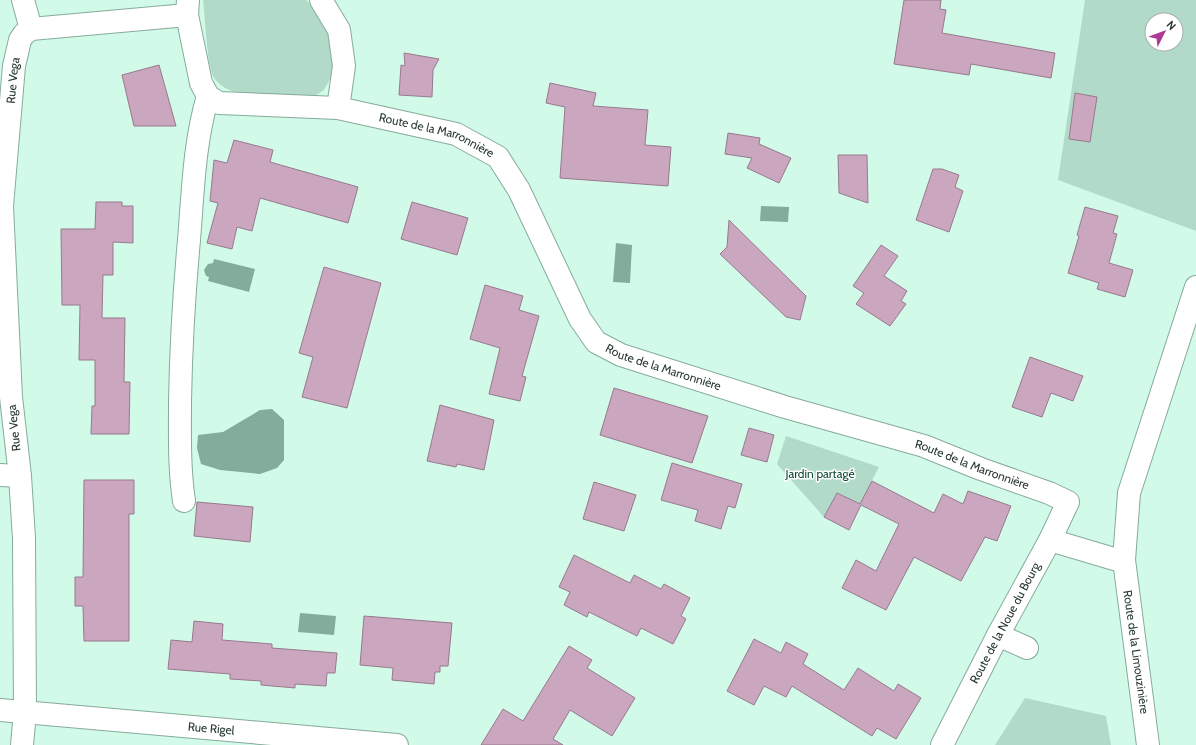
<svg xmlns="http://www.w3.org/2000/svg" width="1196" height="745" viewBox="0 0 1196 745" font-family="Cabin,sans-serif">
<style>
.green{fill:#b1dac8;fill-rule:evenodd}
.water{fill:#82ad9b}
.building{fill:#cba7bf;stroke:#97798d}
.lines{fill:none;stroke-linecap:round;stroke-linejoin:round}
.minor-casing{stroke:#86ab9b;stroke-width:24}
.minor{stroke:#fff;stroke-width:22}
.labels{text-anchor:middle;stroke-width:3;stroke-linejoin:round;paint-order:stroke}
.street-label{font-size:12px;fill:#293932;stroke:#fff}
.park-label{font-size:12px;fill:#0d4835;stroke:#fff}
</style>
<rect width="100%" height="100%" fill="#d2fae8"/>
<!-- green -->
<path class="green" d="M 203,0 L 306,0 L 320,13 L 331,31 L 334,63 L 331,77 L 324,90 L 312,98 L 237,93 C 228,90 220,86 214,78 C 207,67 205,15 203,0 Z
M 1085,0 L 1196,0 L 1196,231 L 1058,180 ZM 1152,20 L 1176,20 L 1176,44 L 1152,44 Z
M 786,436 L 879,467 L 860,504 L 837,493 L 824,517 L 777,464 Z
M 1025,698 L 1106,716 L 1111,745 L 995,745 Z"/>
<!-- water -->
<path class="water" d="M 761,206 L 789,207 L 788,222 L 760,221 Z
M 616,243 L 632,245 L 630,283 L 613,282 Z
M 214,259 L 255,269 L 249,292 L 208,281 L 209,277 L 206,276 L 204,270 L 208,264 L 213,263 Z
M 272,409 L 284,420 L 284,460 L 277,468 L 260,474 L 220,470 L 201,464 L 197,448 L 198,435 L 223,432 L 260,410 Z
M 300,613 L 336,616 L 334,635 L 298,632 Z"/>
<!-- building -->
<path class="building" d="M 904,0 L 941,0 L 940,9 L 946,10 L 942,33 L 1055,53 L 1051,78 L 971,64 L 969,75 L 894,64 Z
M 404,53 L 439,59 L 433,70 L 432,97 L 399,95 L 401,65 L 405,66 Z
M 159,65 L 176,126 L 134,126 L 122,75 Z
M 550,83 L 596,93 L 593,106 L 648,110 L 645,145 L 671,147 L 668,186 L 560,178 L 565,107 L 546,103 Z
M 1075,93 L 1097,97 L 1090,142 L 1069,139 Z
M 728,133 L 760,138 L 759,144 L 791,158 L 779,183 L 747,168 L 752,158 L 725,154 Z
M 234,140 L 273,150 L 270,162 L 358,187 L 348,223 L 260,198 L 252,231 L 237,227 L 232,249 L 207,243 L 218,203 L 210,201 L 214,160 L 227,163 Z
M 838,155 L 867,155 L 868,203 L 839,193 Z
M 933,169 L 942,169 L 959,175 L 955,187 L 963,191 L 949,232 L 916,220 Z
M 96,202 L 122,202 L 122,206 L 133,206 L 133,243 L 113,242 L 113,275 L 103,275 L 102,318 L 125,318 L 124,382 L 130,382 L 129,434 L 91,434 L 92,406 L 95,406 L 95,360 L 79,360 L 80,305 L 62,305 L 61,229 L 95,229 Z
M 412,202 L 468,218 L 457,255 L 401,239 Z
M 1085,207 L 1118,216 L 1113,233 L 1117,234 L 1109,263 L 1133,270 L 1125,297 L 1097,289 L 1099,283 L 1068,273 L 1079,236 L 1077,235 Z
M 729,220 L 806,296 L 800,320 L 786,317 L 720,254 L 727,247 Z
M 881,245 L 898,256 L 884,276 L 907,291 L 901,301 L 906,304 L 890,326 L 856,304 L 864,293 L 853,286 Z
M 324,267 L 381,283 L 347,408 L 302,397 L 313,357 L 299,353 Z
M 485,285 L 523,296 L 519,310 L 539,316 L 522,376 L 526,377 L 520,401 L 489,394 L 500,348 L 470,339 Z
M 1030,357 L 1083,376 L 1073,401 L 1051,393 L 1042,417 L 1012,407 Z
M 614,388 L 708,416 L 692,463 L 600,435 Z
M 440,405 L 494,420 L 484,470 L 457,464 L 456,467 L 427,461 Z
M 749,428 L 774,435 L 767,462 L 741,455 Z
M 672,463 L 742,484 L 735,508 L 728,506 L 721,529 L 695,521 L 698,510 L 661,500 Z
M 84,480 L 134,480 L 134,514 L 129,514 L 129,641 L 84,641 L 83,606 L 75,606 L 75,577 L 83,577 Z
M 872,481 L 934,513 L 943,494 L 963,504 L 968,491 L 1011,506 L 997,541 L 985,537 L 961,581 L 914,557 L 886,610 L 842,588 L 856,560 L 876,571 L 899,524 L 861,505 L 849,530 L 824,517 L 837,493 L 860,504 Z
M 594,482 L 636,495 L 624,531 L 583,519 Z
M 197,502 L 253,507 L 250,542 L 194,536 Z
M 574,555 L 630,583 L 634,575 L 661,589 L 664,584 L 690,598 L 681,616 L 686,619 L 673,644 L 641,628 L 637,636 L 589,612 L 587,617 L 564,605 L 570,592 L 559,587 Z
M 364,616 L 452,623 L 448,666 L 440,666 L 440,672 L 435,672 L 434,684 L 392,680 L 393,668 L 360,665 Z
M 194,621 L 223,624 L 222,640 L 272,644 L 272,648 L 337,653 L 335,673 L 327,673 L 326,686 L 295,684 L 295,688 L 261,685 L 261,681 L 230,679 L 230,674 L 168,669 L 171,640 L 192,642 Z
M 754,639 L 781,653 L 786,642 L 808,654 L 803,664 L 844,690 L 858,668 L 894,691 L 898,684 L 921,698 L 896,739 L 877,728 L 872,736 L 792,686 L 786,697 L 764,686 L 754,705 L 727,691 Z
M 569,646 L 592,660 L 587,668 L 635,698 L 612,736 L 570,710 L 553,739 L 563,745 L 481,745 L 503,709 L 523,721 Z"/>
<g class="lines">
<!-- minor casing -->
<g class="minor-casing">
<g id="minor">
<path d="M 23,0 L 31,29"/>
<path id="s1" d="M 188,0 L 187,15 L 201,83 L 208,96 L 219,103 L 338,108 L 456,134 L 498,157 L 519,190 L 580,319 L 596,342 L 621,355 L 785,407 L 924,446 L 981,469 L 1049,493 L 1068,502 L 1050,540 L 998,635 L 942,745"/>
<path d="M 321,0 L 339,30 L 344,66 L 338,108"/>
<path d="M 0,475 L 20,476"/>
<path d="M 184,501 C 179,468 180,435 180,401 C 181,347 184,294 189,240 C 193,192 194,143 208,96"/>
<path d="M 1050,540 L 1114,559 L 1124,560"/>
<path d="M 998,635 L 1027,648"/>
<path id="s2" d="M 0,710 L 397,745"/>
<path id="s3" d="M 22,745 L 25,712 L 24,538 L 20,476 L 11,397 L 2,206 L 14,66 L 20,40 L 24,34 L 31,29 L 187,15"/>
<path d="M 1148,745 L 1124,560 L 1129,493 L 1196,287"/>
</g>
</g>
<!-- minor -->
<use href="#minor" class="minor"/>
</g>
<g class="labels">
<!-- street labels -->
<g class="street-label">
<text dy="4" stroke="none"><textPath href="#s3" startOffset="666">Rue Vega</textPath></text>
<text dy="4" stroke="none"><textPath href="#s1" startOffset="334">Route de la Marronnière</textPath></text>
<text dy="4" stroke="none"><textPath href="#s1" startOffset="682">Route de la Marronnière</textPath></text>
<text transform="translate(14 428) rotate(-96)" y="4">Rue Vega</text>
<text dy="4" stroke="none"><textPath href="#s1" startOffset="1006">Route de la Marronnière</textPath></text>
<text transform="translate(1005 623) rotate(-62)" y="4">Route de la Noue du Bourg</text>
<text transform="translate(1136 652) rotate(82)" y="4">Route de la Limouzinière</text>
<text dy="4" stroke="none"><textPath href="#s2" startOffset="212">Rue Rigel</textPath></text>
</g>
<!-- park labels -->
<g class="park-label">
<text x="820" y="478">Jardin partagé</text>
</g>
</g>
<!-- north arrow -->
<g transform="translate(1164 32) rotate(48)"><circle r="19" fill="#ffffff" stroke="#a9b0ad"/>
<path d="M0-3L7 15L0 10L-7 15Z" fill="#ad3992"/>
<text y="-6" font-size="11" font-weight="bold" text-anchor="middle" fill="#293932">N</text>
</g>
</svg>
